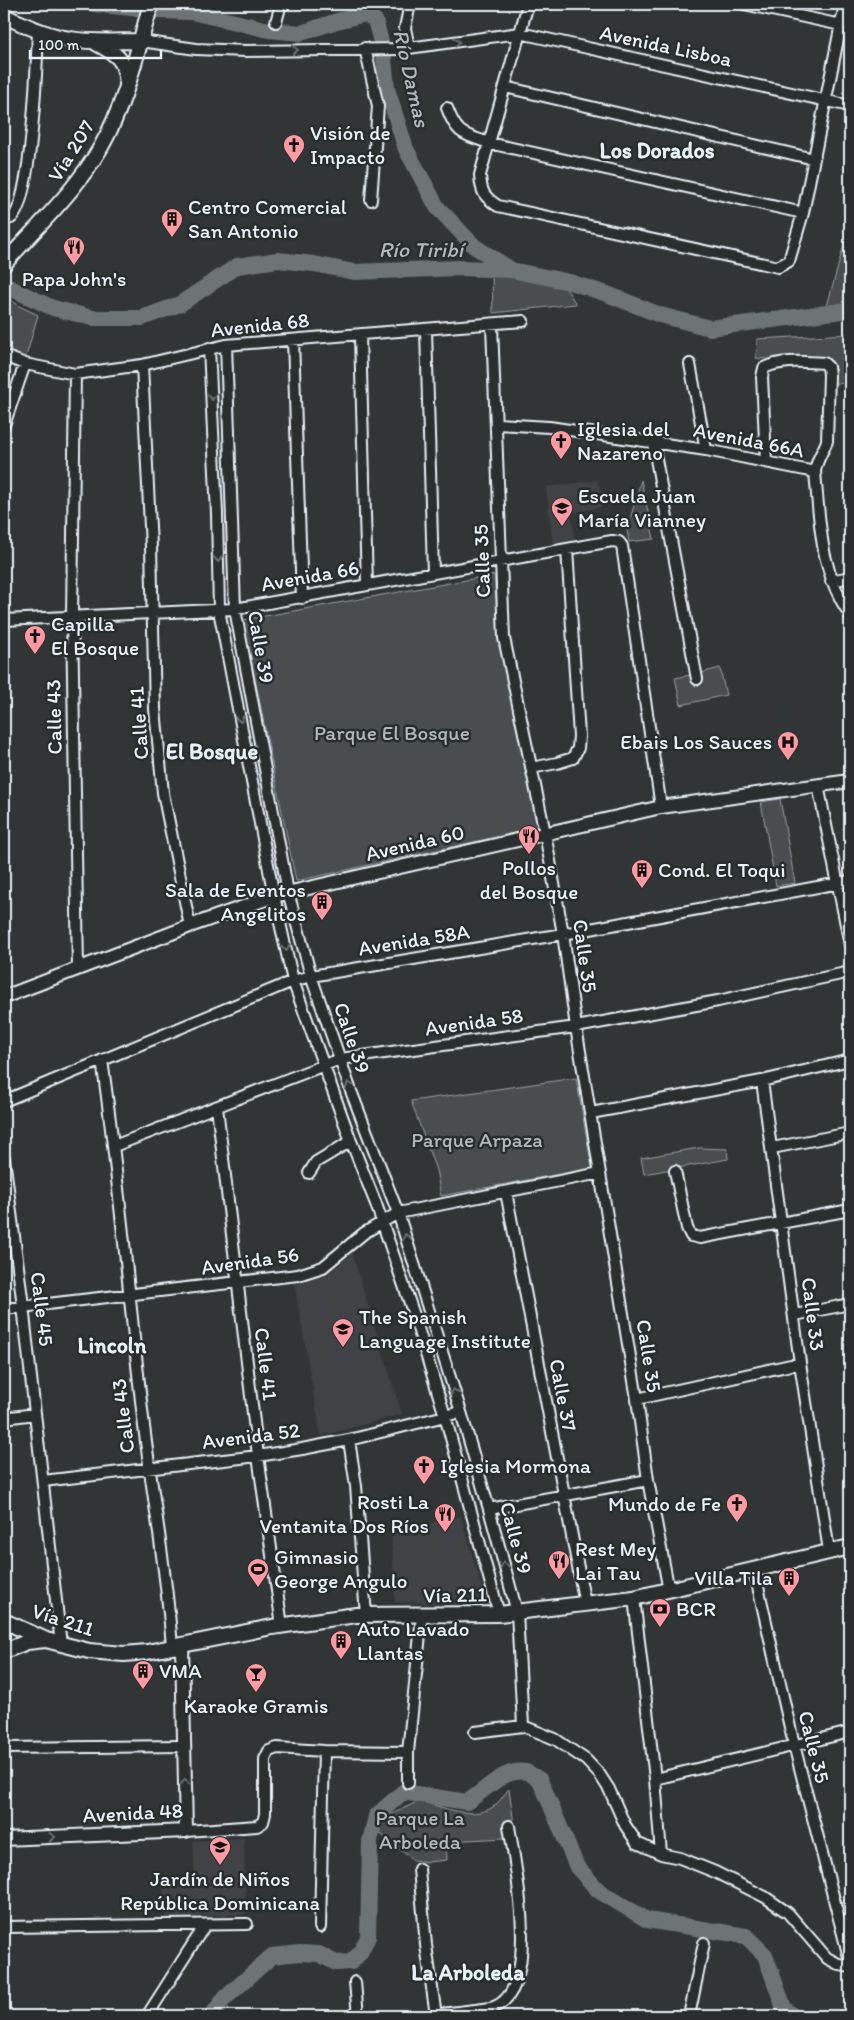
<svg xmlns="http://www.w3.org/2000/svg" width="854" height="2020" viewBox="0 0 854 2020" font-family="Itim,sans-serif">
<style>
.built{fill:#3f4244}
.green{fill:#494d4f;stroke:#989fa4}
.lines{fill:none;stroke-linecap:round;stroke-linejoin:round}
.river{stroke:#6e7376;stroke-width:16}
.minor-casing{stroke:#e8f1f8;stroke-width:14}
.tertiary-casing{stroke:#e8f1f8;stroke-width:16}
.secondary-casing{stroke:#e8f1f8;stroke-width:18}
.minor{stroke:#2a2d2e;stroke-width:10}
.tertiary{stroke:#2a2d2e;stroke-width:12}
.secondary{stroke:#2a2d2e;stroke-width:14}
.oneway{stroke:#6c7275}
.labels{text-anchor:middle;stroke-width:5;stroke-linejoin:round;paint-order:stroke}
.street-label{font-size:21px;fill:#e8f1f8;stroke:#2a2d2e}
.poi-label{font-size:21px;fill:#e8f1f8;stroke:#2a2d2e;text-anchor:start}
.park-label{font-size:21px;fill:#b0b8bd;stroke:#2a2d2e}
.water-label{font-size:22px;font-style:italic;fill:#b1b8be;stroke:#2a2d2e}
.neighbourhood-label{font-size:22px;font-weight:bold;fill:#e8f1f8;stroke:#2a2d2e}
</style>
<rect width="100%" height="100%" fill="#323536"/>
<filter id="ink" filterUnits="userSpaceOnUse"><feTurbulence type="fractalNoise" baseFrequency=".02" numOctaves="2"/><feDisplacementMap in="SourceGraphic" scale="10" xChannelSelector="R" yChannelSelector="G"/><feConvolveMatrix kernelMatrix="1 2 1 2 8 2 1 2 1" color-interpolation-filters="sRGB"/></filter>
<g filter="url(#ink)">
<!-- built -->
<path class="built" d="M 598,480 L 602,507 L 571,513 L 575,541 L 553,545 L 546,487 Z
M 352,1253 L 402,1414 L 321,1436 L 294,1282 L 321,1276 L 334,1269 Z
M 461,1516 L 487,1605 L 395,1602 L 391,1532 Z
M 244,1838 L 246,1914 L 165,1918 L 163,1888 L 195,1886 L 193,1841 Z"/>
<!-- green -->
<path class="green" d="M 850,223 L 850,302 L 827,306 Z
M 492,274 L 517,276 L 565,287 L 576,304 L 493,313 Z
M 4,294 L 19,306 L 38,315 L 25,360 L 4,353 Z
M 850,334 L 850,384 L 834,383 L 836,370 L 829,364 L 767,362 L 767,359 L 756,358 L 757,339 Z
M 641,480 L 654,539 L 629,542 L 627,530 Z
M 494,575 L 499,640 L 537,828 L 296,881 L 243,620 Z
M 720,668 L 726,695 L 681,705 L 675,678 L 690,675 L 692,683 L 702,681 L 701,673 Z
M 780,799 L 795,883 L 776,886 L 761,802 Z
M 576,1078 L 592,1168 L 441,1196 L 436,1170 L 411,1101 Z
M 699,1148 L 727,1149 L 728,1159 L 644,1174 L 641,1158 Z
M 509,1789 L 514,1824 L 504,1825 L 506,1838 L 446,1841 L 447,1860 L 428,1862 L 413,1860 L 377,1831 L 390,1815 L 419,1801 C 441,1806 472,1821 493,1807 C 499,1803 504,1794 509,1789 Z"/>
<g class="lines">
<!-- river -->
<path class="river" d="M 94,4 L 161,11 L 192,12 L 269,30 L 301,33 L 337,21 L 365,14 L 375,20 L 383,49 L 387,89 L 406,149 L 437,207 L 474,246 L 510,269
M 4,285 L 53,308 L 93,318 L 142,318 L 180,304 L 237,266 L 278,260 L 314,264 L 354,272 L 461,268 L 511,270 L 570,282 L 607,294 L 660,315 L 710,328 L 850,310
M 211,2016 L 224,1999 L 272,1956 L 300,1953 L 319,1954 L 336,1963 L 351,1962 L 360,1953 L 368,1937 L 370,1841 L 376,1816 L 403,1792 L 467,1802 C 485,1791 503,1768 526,1772 C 530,1773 536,1778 540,1780 L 577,1867 L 599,1891 L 647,1920 L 746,1936 L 765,1955 L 784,2008 L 793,2016"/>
<!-- minor casing -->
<g class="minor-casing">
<path id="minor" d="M 528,4 L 480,175 C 481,192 484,197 498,206 L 778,267 L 789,261 L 803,213 L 845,4
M 744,4 L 841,25
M 276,22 L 281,4
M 141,41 L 196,49 L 246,51 L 401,49 L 520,33 L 850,106
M 365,48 L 378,106 L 371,200
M 409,48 L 405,28 L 410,4
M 505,87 L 814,159
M 447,108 C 457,135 463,134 489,143 L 803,213
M 4,218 L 11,218 C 32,207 37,58 38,31
M 492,325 L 504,638 L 545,833 L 563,934 L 576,1027 L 637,1399 L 648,1480 L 669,1591
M 426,330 L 433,573
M 360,335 L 367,585
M 293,340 L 302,598
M 226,345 L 235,609 L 288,892 L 311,976 L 351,1091 L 398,1213 L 461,1412 L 489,1509 L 517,1612 L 523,1726
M 209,348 L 217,514 L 219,610 L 274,896 L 293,981 L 351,1141 L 376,1204 L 414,1315 L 445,1416 L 499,1614
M 4,356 L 25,364 L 75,374 L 142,365 L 226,345 L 523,321
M 690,364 L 706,450
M 142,365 L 151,547 L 155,709 L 163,793 L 190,926
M 75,374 L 72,617 L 78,969
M 497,424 L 549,427 L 706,450 L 815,472
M 4,425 L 25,364
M 653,443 L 697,679
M 766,461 L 762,377 L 764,368 C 781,359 805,362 824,363 L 828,367 L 829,375 L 827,441 C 823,452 816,460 815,472 C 820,524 820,571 850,615
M 831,581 L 850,577
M 4,620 L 235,609 L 567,549 L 612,541 L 619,542 L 622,546 L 661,807
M 531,768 L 557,763 L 573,758 L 578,748 L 579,736 L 567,549
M 818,785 L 850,945
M 102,1060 C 119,1179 129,1299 143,1418 C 152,1495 167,1571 172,1648
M 762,1081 L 800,1363 L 829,1551
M 4,1101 L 293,981 L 311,976 L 563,934 L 850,881
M 217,1107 L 258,1456 L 282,1626
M 591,1113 L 762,1081 L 850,1060
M 114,1146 L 340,1059 L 576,1027 L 718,1001 L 850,972
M 772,1148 L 850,1133
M 4,1158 L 23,1306 L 61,1645
M 675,1171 L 687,1228 L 691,1236 L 700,1238 L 850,1210
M 309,1173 L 316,1162 L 351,1141
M 506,1192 L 585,1604
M 4,1309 L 298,1275 L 323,1267 L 364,1233 L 398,1213 L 600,1173
M 795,1315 L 850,1304
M 637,1399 L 800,1363
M 4,1418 L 35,1414
M 349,1440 L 356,1486 L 366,1615
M 43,1481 L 258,1456 L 302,1449 L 349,1440 L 461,1412
M 489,1509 L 648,1480
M 754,1569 L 794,1745 L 850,1961
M 634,1598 L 655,1779 L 661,1854
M 475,1732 L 523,1726 L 555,1739 L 586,1760 L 600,1775 L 609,1789 L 625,1825 L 637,1843 L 661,1854 L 680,1858 L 715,1872 L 765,1897 L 788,1913 L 827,1958 L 840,1965 L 850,1967
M 4,1748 L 183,1746
M 655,1779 L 850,1732
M 408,1783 L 408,1752 L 422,1615
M 186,1831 L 257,1826 L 263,1822 L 265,1814 L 265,1759 L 269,1751 L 277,1748 L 324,1751 L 408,1752
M 419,1869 L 426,1945 L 436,2016
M 4,1927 L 247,1924
M 320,1927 L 324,1751
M 355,1982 L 358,2016
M 147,2016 L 205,1925
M 425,2016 C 441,2014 458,2012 475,2010 C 480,2009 488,2009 494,2007 C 542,1989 515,1865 509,1826
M 689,2016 L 704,1943"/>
</g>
<!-- tertiary casing -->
<g class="tertiary-casing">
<path id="tertiary" d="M 4,997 L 190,926 L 274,896 L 661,807 L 850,781
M 4,1839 L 186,1831 L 182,1646"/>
</g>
<!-- secondary casing -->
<g class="secondary-casing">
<path id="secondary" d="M 4,16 C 25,25 47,36 70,39 C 93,43 117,41 141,41
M 96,43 C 117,54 125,59 127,84
M 4,264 C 37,226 75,192 101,147 C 126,103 137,52 151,4
M 4,1621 L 46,1640 L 89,1651 L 124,1654 L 147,1652 L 272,1627 L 356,1615 L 499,1614 L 634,1598 L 850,1547
M 4,1651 L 27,1642 L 45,1640"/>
</g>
<!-- minor -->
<use href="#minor" class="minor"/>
<!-- tertiary -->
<use href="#tertiary" class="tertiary"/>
<!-- secondary -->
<use href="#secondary" class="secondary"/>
</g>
<!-- one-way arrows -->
<defs><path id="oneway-chevron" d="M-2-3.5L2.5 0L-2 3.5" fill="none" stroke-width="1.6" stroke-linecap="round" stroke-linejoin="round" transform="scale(1.25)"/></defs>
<g class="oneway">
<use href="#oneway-chevron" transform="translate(457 42) rotate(-8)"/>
<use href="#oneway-chevron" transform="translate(295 50) rotate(-1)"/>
<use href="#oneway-chevron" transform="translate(212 397) rotate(87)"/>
<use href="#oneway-chevron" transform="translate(218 559) rotate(89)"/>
<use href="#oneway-chevron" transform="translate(240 719) rotate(79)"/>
<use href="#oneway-chevron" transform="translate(286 948) rotate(77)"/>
<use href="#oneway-chevron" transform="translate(349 1085) rotate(-109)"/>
<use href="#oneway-chevron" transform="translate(406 1237) rotate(-107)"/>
<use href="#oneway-chevron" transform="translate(454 1392) rotate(-107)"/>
<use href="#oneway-chevron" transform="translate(504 1565) rotate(-105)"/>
<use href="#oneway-chevron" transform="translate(185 1782) rotate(-92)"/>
<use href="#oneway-chevron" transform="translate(52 1837) rotate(-3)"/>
</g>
</g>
<!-- icons -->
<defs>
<g id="church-pin" transform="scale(1.125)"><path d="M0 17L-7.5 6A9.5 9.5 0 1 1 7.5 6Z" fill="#ff9aa2" stroke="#2a2d2e"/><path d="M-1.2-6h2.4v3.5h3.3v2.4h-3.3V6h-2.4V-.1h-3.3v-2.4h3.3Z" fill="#111"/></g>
<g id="building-pin" transform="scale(1.125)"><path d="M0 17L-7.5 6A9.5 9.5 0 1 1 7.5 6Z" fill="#ff9aa2" stroke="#2a2d2e"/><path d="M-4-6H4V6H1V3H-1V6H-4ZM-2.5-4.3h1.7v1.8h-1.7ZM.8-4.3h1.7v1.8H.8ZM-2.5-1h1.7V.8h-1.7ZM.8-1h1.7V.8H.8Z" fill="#111"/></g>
<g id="restaurant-pin" transform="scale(1.125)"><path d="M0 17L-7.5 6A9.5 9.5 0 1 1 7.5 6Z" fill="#ff9aa2" stroke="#2a2d2e"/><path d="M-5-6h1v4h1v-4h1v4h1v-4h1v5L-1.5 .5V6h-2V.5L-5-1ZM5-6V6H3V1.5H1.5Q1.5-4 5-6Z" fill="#111"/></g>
<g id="school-pin" transform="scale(1.125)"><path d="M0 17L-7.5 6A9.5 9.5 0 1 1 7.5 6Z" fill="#ff9aa2" stroke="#2a2d2e"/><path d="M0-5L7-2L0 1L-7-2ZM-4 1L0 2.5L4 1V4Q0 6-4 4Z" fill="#111"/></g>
<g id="hospital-pin" transform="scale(1.125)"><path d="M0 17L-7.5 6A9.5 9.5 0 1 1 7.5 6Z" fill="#ff9aa2" stroke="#2a2d2e"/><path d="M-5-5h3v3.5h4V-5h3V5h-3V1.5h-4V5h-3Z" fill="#111"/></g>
<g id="stadium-pin" transform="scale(1.125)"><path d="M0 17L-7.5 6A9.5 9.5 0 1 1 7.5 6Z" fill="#ff9aa2" stroke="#2a2d2e"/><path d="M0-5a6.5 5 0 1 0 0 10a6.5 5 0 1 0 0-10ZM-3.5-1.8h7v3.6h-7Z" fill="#111"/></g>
<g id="bank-pin" transform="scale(1.125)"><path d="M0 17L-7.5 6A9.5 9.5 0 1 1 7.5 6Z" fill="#ff9aa2" stroke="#2a2d2e"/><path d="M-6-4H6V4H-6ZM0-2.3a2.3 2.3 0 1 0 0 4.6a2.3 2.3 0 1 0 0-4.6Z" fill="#111"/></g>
<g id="bar-pin" transform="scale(1.125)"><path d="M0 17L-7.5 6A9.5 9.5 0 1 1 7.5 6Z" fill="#ff9aa2" stroke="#2a2d2e"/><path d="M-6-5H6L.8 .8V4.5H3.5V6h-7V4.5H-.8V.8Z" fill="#111"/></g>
</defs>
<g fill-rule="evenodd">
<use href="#church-pin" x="294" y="145"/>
<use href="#building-pin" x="172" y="219"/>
<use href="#restaurant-pin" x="74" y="247"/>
<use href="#church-pin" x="561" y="441"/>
<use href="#school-pin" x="562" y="508"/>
<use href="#church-pin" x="35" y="636"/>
<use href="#hospital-pin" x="788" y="742"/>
<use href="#restaurant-pin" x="529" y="836"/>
<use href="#building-pin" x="642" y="870"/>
<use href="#building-pin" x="322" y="902"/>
<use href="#school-pin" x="343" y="1329"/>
<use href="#church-pin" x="424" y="1466"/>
<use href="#church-pin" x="737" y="1504"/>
<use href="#restaurant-pin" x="445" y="1514"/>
<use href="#restaurant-pin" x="559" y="1561"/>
<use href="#stadium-pin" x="258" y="1569"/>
<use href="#building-pin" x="789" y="1578"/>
<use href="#bank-pin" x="660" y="1609"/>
<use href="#building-pin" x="341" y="1641"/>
<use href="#building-pin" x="143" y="1671"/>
<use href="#bar-pin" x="256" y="1674"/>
<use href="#school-pin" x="220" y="1847"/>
</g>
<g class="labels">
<!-- street labels -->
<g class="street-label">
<text transform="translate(666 46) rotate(12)" y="7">Avenida Lisboa</text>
<text transform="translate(71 151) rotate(-58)" y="7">Vía 207</text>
<text transform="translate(260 325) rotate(-6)" y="7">Avenida 68</text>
<text transform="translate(749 440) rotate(11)" y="7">Avenida 66A</text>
<text transform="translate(482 561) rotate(-92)" y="7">Calle 35</text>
<text transform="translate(310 576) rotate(-10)" y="7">Avenida 66</text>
<text transform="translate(261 647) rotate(80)" y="7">Calle 39</text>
<text transform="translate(54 717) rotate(-91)" y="7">Calle 43</text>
<text transform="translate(139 723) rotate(-94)" y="7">Calle 41</text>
<text transform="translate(415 843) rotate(-13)" y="7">Avenida 60</text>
<text transform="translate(414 940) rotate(-9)" y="7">Avenida 58A</text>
<text transform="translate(585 956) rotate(82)" y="7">Calle 35</text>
<text transform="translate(474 1022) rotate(-8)" y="7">Avenida 58</text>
<text transform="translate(352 1038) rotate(71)" y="7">Calle 39</text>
<text transform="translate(250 1261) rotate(-8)" y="7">Avenida 56</text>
<text transform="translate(42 1309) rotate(83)" y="7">Calle 45</text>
<text transform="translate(813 1314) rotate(83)" y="7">Calle 33</text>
<text transform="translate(649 1356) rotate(81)" y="7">Calle 35</text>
<text transform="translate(266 1364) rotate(83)" y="7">Calle 41</text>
<text transform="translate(563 1395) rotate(79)" y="7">Calle 37</text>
<text transform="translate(123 1416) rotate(-97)" y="7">Calle 43</text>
<text transform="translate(251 1436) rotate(-7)" y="7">Avenida 52</text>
<text transform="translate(516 1538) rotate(75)" y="7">Calle 39</text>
<text transform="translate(455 1595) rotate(-1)" y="7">Vía 211</text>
<text transform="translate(63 1620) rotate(18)" y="7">Vía 211</text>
<text transform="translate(814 1747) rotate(76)" y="7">Calle 35</text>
<text transform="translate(133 1813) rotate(-3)" y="7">Avenida 48</text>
</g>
<!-- poi labels -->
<g class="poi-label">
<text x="310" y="140">Visión de<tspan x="310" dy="24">Impacto</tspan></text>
<text x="188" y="214">Centro Comercial<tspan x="188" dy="24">San Antonio</tspan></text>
<text x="74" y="286" text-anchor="middle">Papa John's</text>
<text x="577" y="436">Iglesia del<tspan x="577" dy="24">Nazareno</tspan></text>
<text x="578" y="503">Escuela Juan<tspan x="578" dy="24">María Vianney</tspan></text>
<text x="51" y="631">Capilla<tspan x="51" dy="24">El Bosque</tspan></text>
<text x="772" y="749" text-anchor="end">Ebais Los Sauces</text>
<text x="529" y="875" text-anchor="middle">Pollos<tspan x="529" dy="24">del Bosque</tspan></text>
<text x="658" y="877">Cond. El Toqui</text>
<text x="306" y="897" text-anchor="end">Sala de Eventos<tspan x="306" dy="24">Angelitos</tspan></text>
<text x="359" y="1324">The Spanish<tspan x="359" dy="24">Language Institute</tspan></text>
<text x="440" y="1473">Iglesia Mormona</text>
<text x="429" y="1509" text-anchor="end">Rosti La<tspan x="429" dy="24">Ventanita Dos Ríos</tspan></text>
<text x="721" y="1511" text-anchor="end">Mundo de Fe</text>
<text x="575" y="1556">Rest Mey<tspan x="575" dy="24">Lai Tau</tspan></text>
<text x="274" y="1564">Gimnasio<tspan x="274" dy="24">George Angulo</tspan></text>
<text x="773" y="1585" text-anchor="end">Villa Tila</text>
<text x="676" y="1616">BCR</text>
<text x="357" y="1636">Auto Lavado<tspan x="357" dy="24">Llantas</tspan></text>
<text x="159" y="1678">VMA</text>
<text x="256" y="1713" text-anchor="middle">Karaoke Gramis</text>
<text x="220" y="1886" text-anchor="middle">Jardín de Niños<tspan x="220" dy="24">República Dominicana</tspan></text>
</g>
<!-- park labels -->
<g class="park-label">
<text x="392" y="740">Parque El Bosque</text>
<text x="477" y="1147">Parque Arpaza</text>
<text x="420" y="1825">Parque La<tspan x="420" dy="24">Arboleda</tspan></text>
</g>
<!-- water labels -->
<g class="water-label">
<text transform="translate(412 78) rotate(77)" y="8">Río Damas</text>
<text x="421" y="257">Río Tiribí</text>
</g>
<!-- neighbourhood labels -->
<g class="neighbourhood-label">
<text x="657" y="158">Los Dorados</text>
<text x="212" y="759">El Bosque</text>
<text x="112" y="1353">Lincoln</text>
<text x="468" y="1980">La Arboleda</text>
</g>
</g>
<!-- margin -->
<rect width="854" height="2020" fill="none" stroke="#2a2d2e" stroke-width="20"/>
<rect x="10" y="10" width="834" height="2000" fill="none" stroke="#e8f1f8" stroke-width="2" filter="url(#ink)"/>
<!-- scale -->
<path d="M30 50v8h131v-8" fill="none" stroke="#e8f1f8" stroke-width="2.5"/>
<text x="38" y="50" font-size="15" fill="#e8f1f8" stroke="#2a2d2e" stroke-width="4" paint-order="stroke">100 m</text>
</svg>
